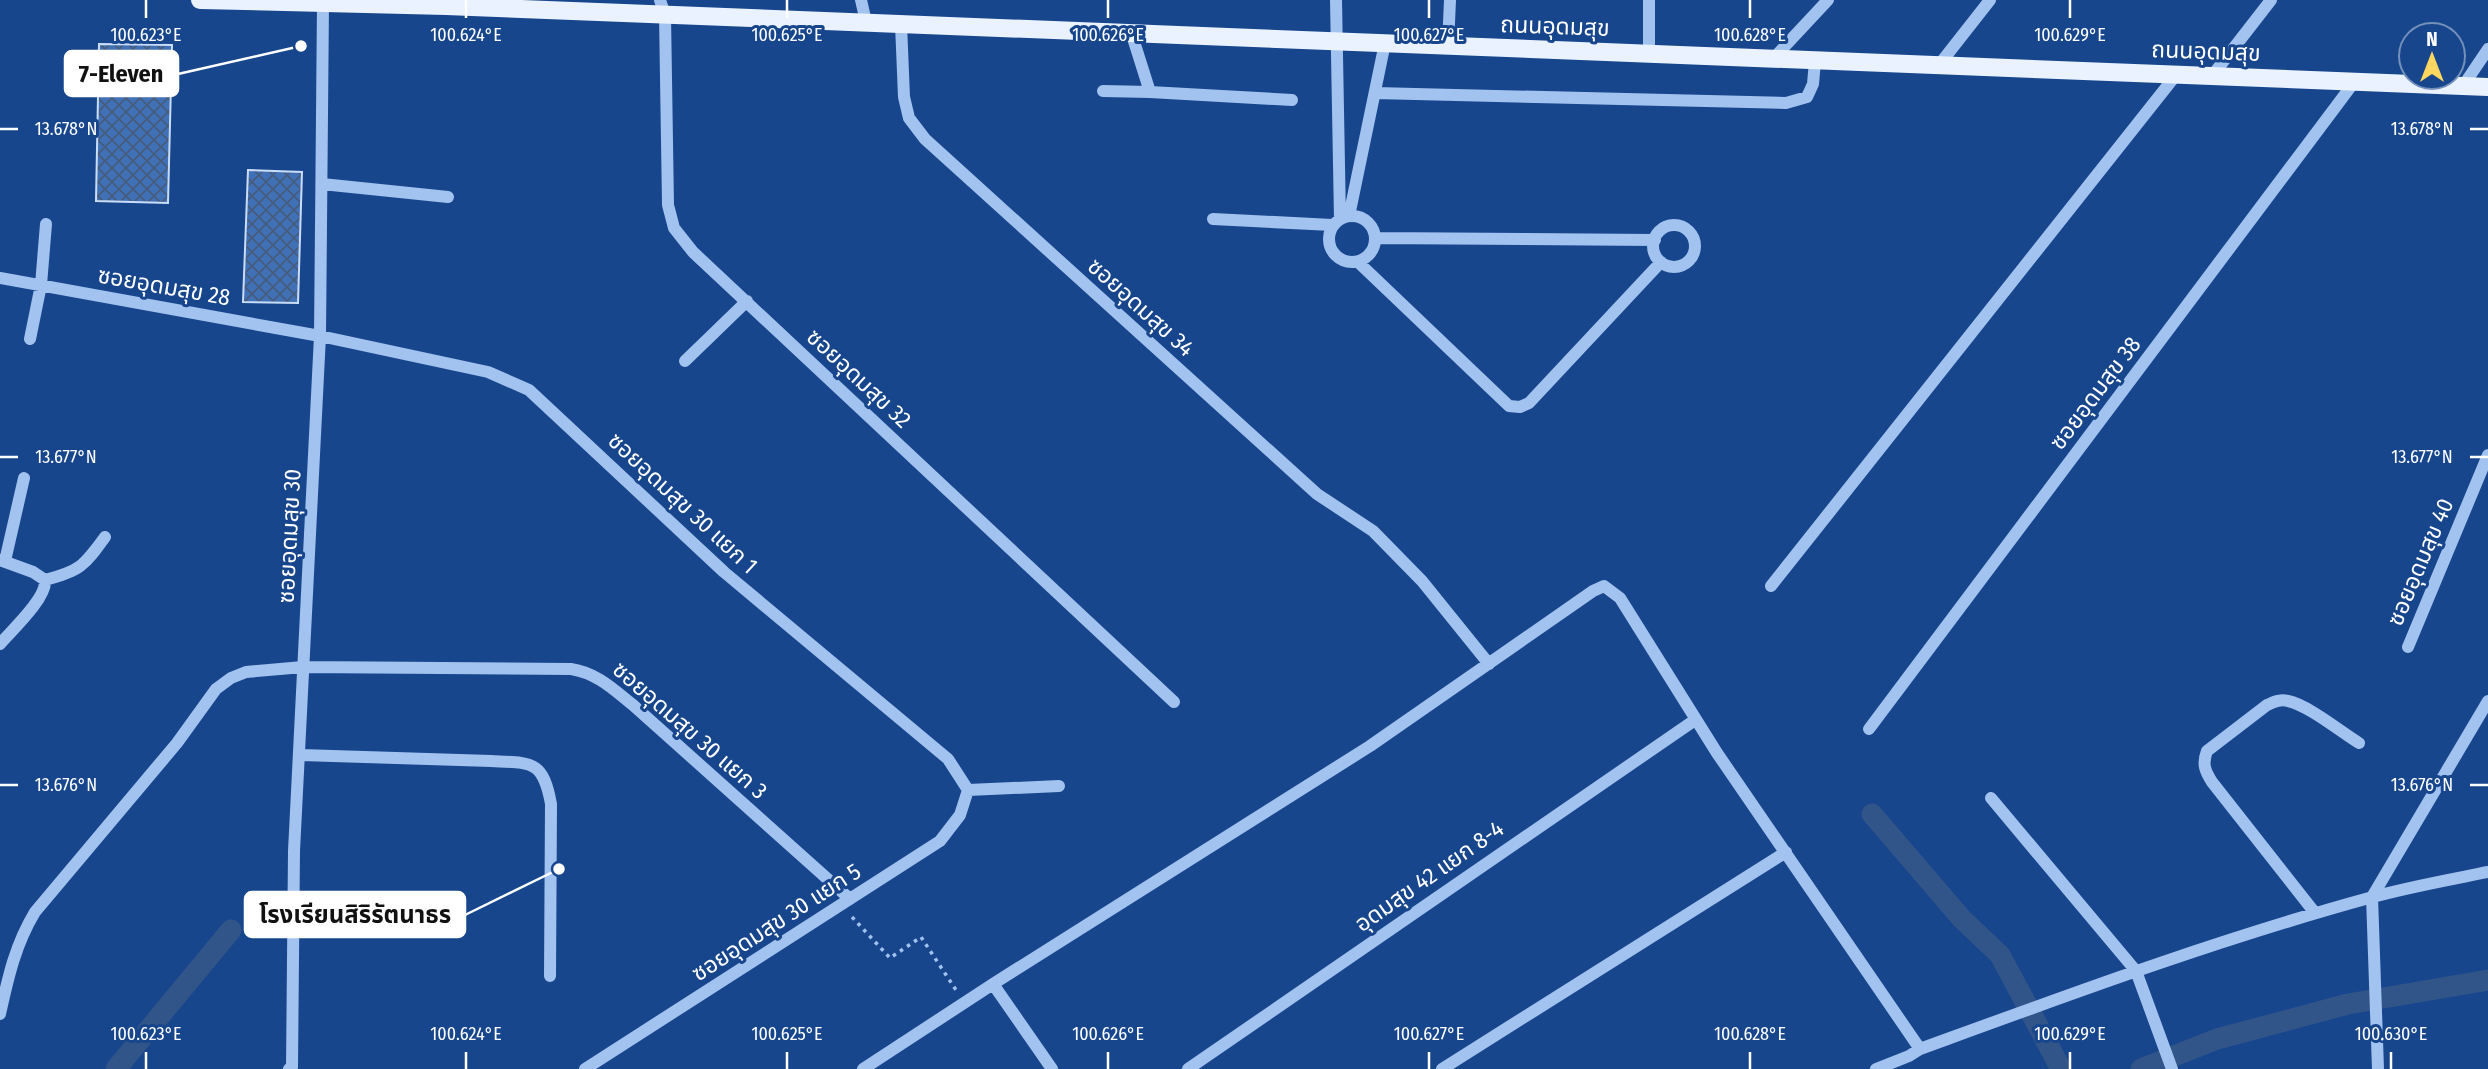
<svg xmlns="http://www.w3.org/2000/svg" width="2488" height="1069" viewBox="0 0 2488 1069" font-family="'Fira Sans Condensed','Noto Sans Thai',sans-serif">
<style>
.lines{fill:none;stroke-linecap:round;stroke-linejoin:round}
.canal{stroke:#325589;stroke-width:21}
.building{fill:url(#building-cross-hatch);stroke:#c9ddfb;stroke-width:2}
.path{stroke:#a2c2ef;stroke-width:3.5;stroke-dasharray:3.5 5;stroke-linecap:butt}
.minor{stroke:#a2c2ef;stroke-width:12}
.major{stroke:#eaf2ff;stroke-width:18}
.ticks{fill:none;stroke:#fff;stroke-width:2.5}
.labels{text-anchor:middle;stroke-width:6;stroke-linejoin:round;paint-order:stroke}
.street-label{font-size:23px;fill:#fff;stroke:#17468d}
.ticks-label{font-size:18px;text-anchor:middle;fill:#fff;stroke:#17468d;stroke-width:6;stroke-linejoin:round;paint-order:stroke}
.leader{fill:none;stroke:#fff;stroke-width:2.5}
.callout-dot{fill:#fff;stroke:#17468d;stroke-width:2.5}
.callout{fill:#fff;stroke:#fff;stroke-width:2.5}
.callout-label{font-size:24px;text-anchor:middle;font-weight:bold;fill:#111}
</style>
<defs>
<pattern id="building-cross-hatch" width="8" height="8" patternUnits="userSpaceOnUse" patternTransform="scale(1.75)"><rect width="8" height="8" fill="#4070b6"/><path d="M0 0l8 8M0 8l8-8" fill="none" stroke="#475c7c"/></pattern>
</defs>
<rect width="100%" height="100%" fill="#17468d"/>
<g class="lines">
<!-- canal -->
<path class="canal" d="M 1872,814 L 1962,919 L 2000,955 L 2061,1069
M 116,1069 L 231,930
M 2141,1069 L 2217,1039 L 2348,1004 L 2488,980"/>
</g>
<!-- building -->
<path class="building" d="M 99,44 L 172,45 L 168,203 L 96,201 Z
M 248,170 L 302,172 L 298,303 L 243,302 Z"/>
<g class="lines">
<!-- path -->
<path class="path" d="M 852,917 L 890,958 L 921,937 L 956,990"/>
<!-- minor -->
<path class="minor" d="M 660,0 L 665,15 L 668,205 L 674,228 L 693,252 L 1174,702
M 861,0 L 866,22
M 1336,0 L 1340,219
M 1649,0 L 1649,55
M 901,24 L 904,97 L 909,118 L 925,139 L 1317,494 L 1373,531 L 1422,581 L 1489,664
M 1132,35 L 1150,92 L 1292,100
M 1448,46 L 1450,0
M 1772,60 L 1828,0
M 1939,65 L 1990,0
M 2212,76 L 2271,0
M 2463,86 L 2488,49
M 1103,91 L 1150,92
M 1375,93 L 1786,103 L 1807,97 L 1813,84 L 1815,61
M 322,184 L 448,197
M1329 239a23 23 0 1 1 46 0a23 23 0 1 1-46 0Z
M 1349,216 L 1385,43
M 1213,219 L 1332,225
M1653 246a21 21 0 1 1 42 0a21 21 0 1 1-42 0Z
M 1375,238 L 1655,240
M 1358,262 L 1509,406 L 1520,407 L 1529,403 L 1661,262
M 0,278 L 320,336 L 488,372 L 529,390 L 724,572 L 948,759 L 968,790
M 30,339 L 41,285 L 46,224
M 685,361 L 747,301
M 0,560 L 33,572 L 45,580 C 47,598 12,630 0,644
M 5,561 L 24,478
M 45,580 C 80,571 84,566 105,537
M 1771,586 L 2176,75
M 2408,647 L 2488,455
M 1869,729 L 2355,81
M 301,755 L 491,761 C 532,763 543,760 551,804 L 550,976
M 968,790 L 1059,786
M 1991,798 L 2136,971 L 2172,1069
M 2372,897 L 2488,701
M 2372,897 L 2378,1069
M 2315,913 L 2212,782 C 2205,771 2202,764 2207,751 L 2267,705 C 2274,702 2280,699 2288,701 C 2308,705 2341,732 2359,743
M 993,984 L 1052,1069
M 0,1014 C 8,978 15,945 35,912 L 177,743 L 216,689 L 231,678 L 246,672 L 303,667 L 571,669 C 597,673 613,689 633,705 L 850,899
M 289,1069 L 292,1067 L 294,851 L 320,336 L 323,3
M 585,1069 L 940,841 L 960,815 L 968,790
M 863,1069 L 993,984 L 1370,746 L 1593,591 L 1604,586 L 1620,598 L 1717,753 L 1920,1049
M 1188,1069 L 1695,720
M 1442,1069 L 1786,852
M 1876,1069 L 1909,1056 L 1920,1049 C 2068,995 2216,940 2369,898 C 2408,887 2448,880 2488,872"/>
<!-- major -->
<path class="major" d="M 200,0 L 446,6 L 2488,87"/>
</g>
<!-- ticks -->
<path class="ticks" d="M 146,0 L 146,18M 466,0 L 466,18M 787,0 L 787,18M 1108,0 L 1108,18M 1429,0 L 1429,18M 1750,0 L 1750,18M 2070,0 L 2070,18M 0,129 L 18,129M 2470,129 L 2488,129M 0,457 L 18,457M 2470,457 L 2488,457M 0,785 L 18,785M 2470,785 L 2488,785M 146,1052 L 146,1069M 466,1052 L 466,1069M 787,1052 L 787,1069M 1108,1052 L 1108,1069M 1429,1052 L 1429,1069M 1750,1052 L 1750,1069M 2070,1052 L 2070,1069M 2391,1052 L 2391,1069"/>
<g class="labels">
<!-- street labels -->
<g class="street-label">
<text transform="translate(1555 26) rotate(2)" y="8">ถนนอุดมสุข</text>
<text transform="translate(2206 51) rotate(2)" y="8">ถนนอุดมสุข</text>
<text transform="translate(164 286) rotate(10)" y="8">ซอยอุดมสุข 28</text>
<text transform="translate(1141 307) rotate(42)" y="8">ซอยอุดมสุข 34</text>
<text transform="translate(859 378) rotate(43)" y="8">ซอยอุดมสุข 32</text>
<text transform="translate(2095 393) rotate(-53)" y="8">ซอยอุดมสุข 38</text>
<text transform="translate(683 503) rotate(43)" y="8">ซอยอุดมสุข 30 แยก 1</text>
<text transform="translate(289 536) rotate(-87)" y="8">ซอยอุดมสุข 30</text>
<text transform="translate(2420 562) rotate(-67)" y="8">ซอยอุดมสุข 40</text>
<text transform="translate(690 730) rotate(41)" y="8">ซอยอุดมสุข 30 แยก 3</text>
<text transform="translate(1429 876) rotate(-35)" y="8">อุดมสุข 42 แยก 8-4</text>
<text transform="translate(776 922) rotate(-33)" y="8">ซอยอุดมสุข 30 แยก 5</text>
</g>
</g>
<g class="ticks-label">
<text x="146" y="41">100.623°E</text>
<text x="466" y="41">100.624°E</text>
<text x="787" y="41">100.625°E</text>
<text x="1108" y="41">100.626°E</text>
<text x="1429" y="41">100.627°E</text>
<text x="1750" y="41">100.628°E</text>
<text x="2070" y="41">100.629°E</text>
<text x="66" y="135">13.678°N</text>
<text x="2422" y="135">13.678°N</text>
<text x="66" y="463">13.677°N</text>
<text x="2422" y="463">13.677°N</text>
<text x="66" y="791">13.676°N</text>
<text x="2422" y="791">13.676°N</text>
<text x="146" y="1040">100.623°E</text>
<text x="466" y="1040">100.624°E</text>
<text x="787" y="1040">100.625°E</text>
<text x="1108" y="1040">100.626°E</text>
<text x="1429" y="1040">100.627°E</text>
<text x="1750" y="1040">100.628°E</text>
<text x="2070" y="1040">100.629°E</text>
<text x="2391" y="1040">100.630°E</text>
</g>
<!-- callouts -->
<path class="leader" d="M301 46L178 74M559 869L465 915"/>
<g class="callout-dot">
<circle cx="301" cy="46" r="7"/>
<circle cx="559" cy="869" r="7"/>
</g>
<g class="callout">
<rect x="65" y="51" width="113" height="45" rx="7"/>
<rect x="245" y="892" width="220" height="45" rx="7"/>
</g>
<g class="callout-label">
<text x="121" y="82">7-Eleven</text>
<text x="355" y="923">โรงเรียนสิริรัตนาธร</text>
</g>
<!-- north arrow -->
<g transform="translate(2432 56)"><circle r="33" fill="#17468d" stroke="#7490bb" stroke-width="2"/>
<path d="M0-5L12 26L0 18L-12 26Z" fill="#ffd760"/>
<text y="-10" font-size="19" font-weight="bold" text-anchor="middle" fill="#ffffff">N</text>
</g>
</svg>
